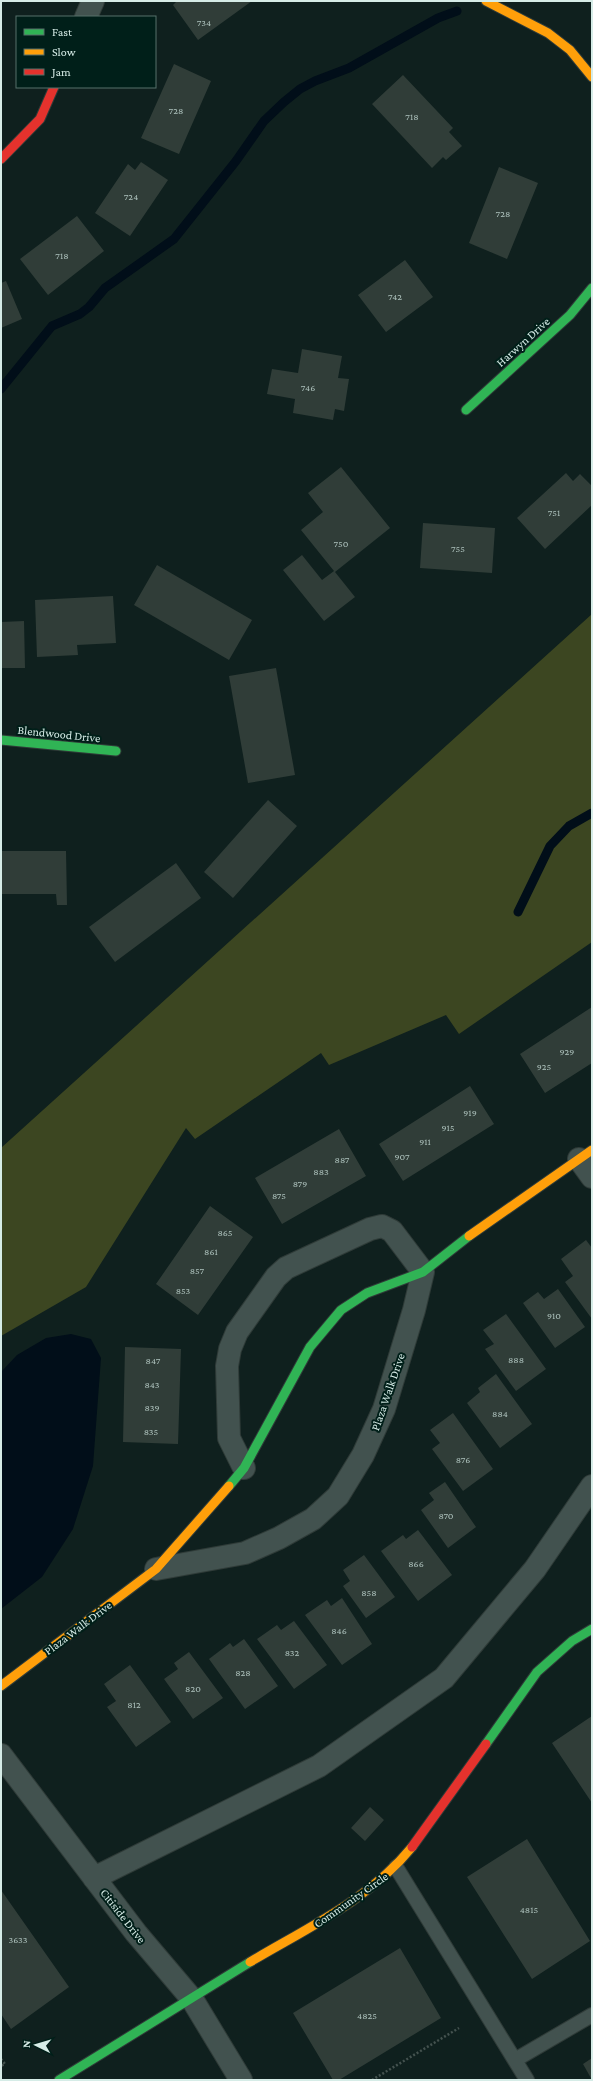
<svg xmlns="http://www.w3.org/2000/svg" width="593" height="2081" viewBox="0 0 593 2081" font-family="'Crimson Pro',serif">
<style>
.green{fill:#3c4621}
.water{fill:#010e19}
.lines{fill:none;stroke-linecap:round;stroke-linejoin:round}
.stream{stroke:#010e19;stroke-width:9}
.building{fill:#303d38}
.lane-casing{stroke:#2f3b38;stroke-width:16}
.street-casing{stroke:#2f3b38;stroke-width:24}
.fast-casing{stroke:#2f3b38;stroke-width:11}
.slow-casing{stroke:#2f3b38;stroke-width:11}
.jam-casing{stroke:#2f3b38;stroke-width:11}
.path{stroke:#44524f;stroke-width:2.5;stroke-dasharray:2 2;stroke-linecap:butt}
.lane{stroke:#42524f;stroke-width:14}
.street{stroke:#42524f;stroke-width:22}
.fast{stroke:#30b455;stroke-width:9}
.slow{stroke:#ff9f0a;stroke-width:9}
.jam{stroke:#e5322d;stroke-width:9}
.labels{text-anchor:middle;stroke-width:4;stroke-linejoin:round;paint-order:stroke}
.number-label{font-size:10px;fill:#acc0bb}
.street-label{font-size:12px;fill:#d6ece7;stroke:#001f19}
</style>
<rect width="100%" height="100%" fill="#0f201e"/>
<!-- green -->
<path class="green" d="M 592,614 L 592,942 L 459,1034 L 446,1015 L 329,1065 L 321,1053 L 195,1139 L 186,1128 L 86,1287 L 1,1336 L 1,1148 Z"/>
<!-- water -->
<path class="water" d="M 71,1334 L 91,1339 L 101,1358 L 93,1466 L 73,1529 L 42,1577 L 1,1609 L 1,1372 L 17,1355 L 46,1338 Z"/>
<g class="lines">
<!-- stream -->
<path class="stream" d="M 1,389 L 52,326 L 80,314 L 89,307 L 105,288 L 174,239 L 236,161 L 264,121 L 284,102 L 300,89 L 315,81 L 349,68 L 438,18 L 457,11
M 518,912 L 550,846 L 569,826 L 592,813"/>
</g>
<!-- building -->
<path class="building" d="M 177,1 L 252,1 L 198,40 L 173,5 Z
M 174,64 L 211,81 L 179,154 L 141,138 Z
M 403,75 L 453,128 L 449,132 L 462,146 L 446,160 L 443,157 L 432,168 L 372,104 Z
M 141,162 L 168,180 L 130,236 L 95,213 L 128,164 L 135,170 Z
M 499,167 L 538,183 L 507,259 L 469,243 Z
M 77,216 L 104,251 L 48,295 L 20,259 Z
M 405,260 L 433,297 L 386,332 L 358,295 Z
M 6,281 L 22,319 L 1,328 L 1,283 Z
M 302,349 L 342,356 L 338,378 L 349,379 L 344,411 L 335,409 L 333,420 L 293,413 L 295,399 L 267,394 L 272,369 L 298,373 Z
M 341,467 L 390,528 L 335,572 L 355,597 L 324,621 L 283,570 L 302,555 L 322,580 L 334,571 L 301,530 L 323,512 L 308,493 Z
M 566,473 L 573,481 L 580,474 L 592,486 L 592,505 L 545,549 L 517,518 Z
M 423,523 L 495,528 L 492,573 L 420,568 Z
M 157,565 L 252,620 L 229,660 L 134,605 Z
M 113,596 L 116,643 L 77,645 L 78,655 L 37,657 L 35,600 Z
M 24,621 L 25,668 L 1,668 L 1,622 Z
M 276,668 L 295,775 L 248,783 L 229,676 Z
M 268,800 L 297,826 L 233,898 L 204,872 Z
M 1,851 L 66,851 L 67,905 L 57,905 L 56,894 L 1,894 Z
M 176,863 L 201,898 L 115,962 L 89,927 Z
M 592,1007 L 592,1063 L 545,1093 L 520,1054 Z
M 470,1086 L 494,1124 L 403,1181 L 379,1144 Z
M 339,1129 L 366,1176 L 282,1224 L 255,1178 Z
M 210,1206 L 253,1237 L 198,1315 L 156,1284 Z
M 586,1240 L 592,1248 L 592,1319 L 565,1282 L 573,1276 L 561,1259 Z
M 558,1289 L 585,1327 L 555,1348 L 523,1303 L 538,1292 L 544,1299 Z
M 506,1314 L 546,1369 L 516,1391 L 485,1349 L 494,1344 L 483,1330 Z
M 125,1347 L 181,1349 L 178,1444 L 123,1442 Z
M 496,1374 L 532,1424 L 500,1448 L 467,1403 L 480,1392 L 478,1388 Z
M 453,1413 L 493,1469 L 463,1491 L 432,1449 L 440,1443 L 430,1430 Z
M 445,1482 L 476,1527 L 448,1548 L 421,1510 L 434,1500 L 429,1493 Z
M 418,1530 L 452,1575 L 418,1601 L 381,1551 L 403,1535 L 406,1539 Z
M 364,1555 L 395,1597 L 366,1618 L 343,1586 L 350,1581 L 343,1570 Z
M 342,1598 L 372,1644 L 342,1665 L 305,1615 L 327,1600 L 331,1606 Z
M 294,1621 L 327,1665 L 294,1689 L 257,1639 L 277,1625 L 281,1630 Z
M 244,1639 L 278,1686 L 245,1709 L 209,1659 L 230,1643 L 233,1647 Z
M 189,1652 L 223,1698 L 193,1719 L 164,1679 L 178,1669 L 174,1663 Z
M 130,1665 L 171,1722 L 136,1747 L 107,1707 L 116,1701 L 104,1684 Z
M 592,1716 L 592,1803 L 552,1743 Z
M 370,1807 L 384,1820 L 365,1841 L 351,1828 Z
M 527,1839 L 590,1941 L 532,1979 L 467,1877 Z
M 1,1890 L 69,1987 L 11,2029 L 1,2014 Z
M 400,1948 L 441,2018 L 339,2080 L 333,2080 L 293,2013 Z
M 592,2058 L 592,2080 L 583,2064 Z"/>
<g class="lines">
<!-- lane casing -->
<g class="lane-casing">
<path id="lane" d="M 396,1867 L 527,2080
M 515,2060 L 592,2015"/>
</g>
<!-- street casing -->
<g class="street-casing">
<path id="street" d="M 86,17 L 93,1
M 579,1159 L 592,1177
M 156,1569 L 245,1553 L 279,1538 L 313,1519 L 338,1496 L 363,1455 L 384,1409 L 414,1310 L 423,1272 L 392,1231 L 382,1226 L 370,1229 L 286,1268 L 276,1277 L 237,1332 L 230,1349 L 227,1366 L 229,1438 L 244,1468
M 1,1755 L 136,1933 L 192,1999 L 241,2080
M 94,1878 L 319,1766 L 444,1678 L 535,1569 L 592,1486"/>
</g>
<!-- fast casing -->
<g class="fast-casing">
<path id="fast" d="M 466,410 L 570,315 L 592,288
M 1,740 L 116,751
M 229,1486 L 244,1468 L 310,1347 L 341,1310 L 367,1293 L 423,1272 L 469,1236
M 486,1744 L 537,1672 L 572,1641 L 592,1629
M 59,2080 L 250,1962"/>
</g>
<!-- slow casing -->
<g class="slow-casing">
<path id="slow" d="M 486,1 L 548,33 L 570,50 L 592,77
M 469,1236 L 592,1150
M 1,1686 L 156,1569 L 229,1486
M 250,1962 C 307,1928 369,1900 412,1847"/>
</g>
<!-- jam casing -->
<g class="jam-casing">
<path id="jam" d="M 1,159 L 40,119 L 54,87
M 412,1847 L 486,1744"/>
</g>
<!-- path -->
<path class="path" d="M 1,2059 L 5,2064 L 1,2066
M 372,2080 L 459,2028"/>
<!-- lane -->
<use href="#lane" class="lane"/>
<!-- street -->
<use href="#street" class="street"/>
<!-- fast -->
<use href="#fast" class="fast"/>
<!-- slow -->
<use href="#slow" class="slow"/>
<!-- jam -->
<use href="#jam" class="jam"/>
</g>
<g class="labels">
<!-- number labels -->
<g class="number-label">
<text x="204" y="26">734</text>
<text x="176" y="114">728</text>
<text x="412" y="120">718</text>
<text x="131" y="200">724</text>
<text x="503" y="217">728</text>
<text x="62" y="259">718</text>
<text x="395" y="300">742</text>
<text x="308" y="391">746</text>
<text x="554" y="516">751</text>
<text x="341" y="547">750</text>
<text x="458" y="552">755</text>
<text x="567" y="1055">929</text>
<text x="544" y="1070">925</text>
<text x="470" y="1116">919</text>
<text x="448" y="1131">915</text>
<text x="425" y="1145">911</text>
<text x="402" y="1160">907</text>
<text x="342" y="1163">887</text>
<text x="321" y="1175">883</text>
<text x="300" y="1187">879</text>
<text x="279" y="1199">875</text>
<text x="225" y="1236">865</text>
<text x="211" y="1255">861</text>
<text x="197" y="1274">857</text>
<text x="183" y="1294">853</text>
<text x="554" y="1319">910</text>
<text x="516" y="1363">888</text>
<text x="153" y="1364">847</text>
<text x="152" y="1388">843</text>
<text x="152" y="1411">839</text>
<text x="500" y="1417">884</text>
<text x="151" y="1435">835</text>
<text x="463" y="1463">876</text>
<text x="446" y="1519">870</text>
<text x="416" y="1567">866</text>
<text x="369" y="1596">858</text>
<text x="339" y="1634">846</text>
<text x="292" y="1656">832</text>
<text x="243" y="1676">828</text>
<text x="193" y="1692">820</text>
<text x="134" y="1708">812</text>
<text x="529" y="1913">4815</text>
<text x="18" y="1943">3633</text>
<text x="367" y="2019">4825</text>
</g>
<!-- street labels -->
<g class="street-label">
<text transform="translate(523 342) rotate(-42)" y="4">Harwyn Drive</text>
<text transform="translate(59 734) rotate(6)" y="4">Blendwood Drive</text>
<text transform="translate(388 1392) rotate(-71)" y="4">Plaza Walk Drive</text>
<text transform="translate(78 1628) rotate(-37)" y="4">Plaza Walk Drive</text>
<text transform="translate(351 1900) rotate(-35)" y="4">Community Circle</text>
<text transform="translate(123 1916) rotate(52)" y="4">Citiside Drive</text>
</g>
</g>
<!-- border -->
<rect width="593" height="2081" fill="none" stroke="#d6ece7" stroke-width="4"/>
<!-- legend -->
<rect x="16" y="16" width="140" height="72" fill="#001f19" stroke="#56716b"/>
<rect x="24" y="29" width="20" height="6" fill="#30b455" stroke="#56716b"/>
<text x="52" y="36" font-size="12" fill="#d6ece7">Fast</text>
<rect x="24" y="49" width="20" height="6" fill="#ff9f0a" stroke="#56716b"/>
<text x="52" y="56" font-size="12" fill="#d6ece7">Slow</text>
<rect x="24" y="69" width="20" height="6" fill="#e5322d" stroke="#56716b"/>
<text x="52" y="76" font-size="12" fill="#d6ece7">Jam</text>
<!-- north arrow -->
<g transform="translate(36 2045) rotate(275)" stroke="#001f19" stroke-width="3" paint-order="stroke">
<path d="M0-3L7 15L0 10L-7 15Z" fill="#d6ece7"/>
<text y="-6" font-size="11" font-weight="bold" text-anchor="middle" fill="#d6ece7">N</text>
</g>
</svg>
